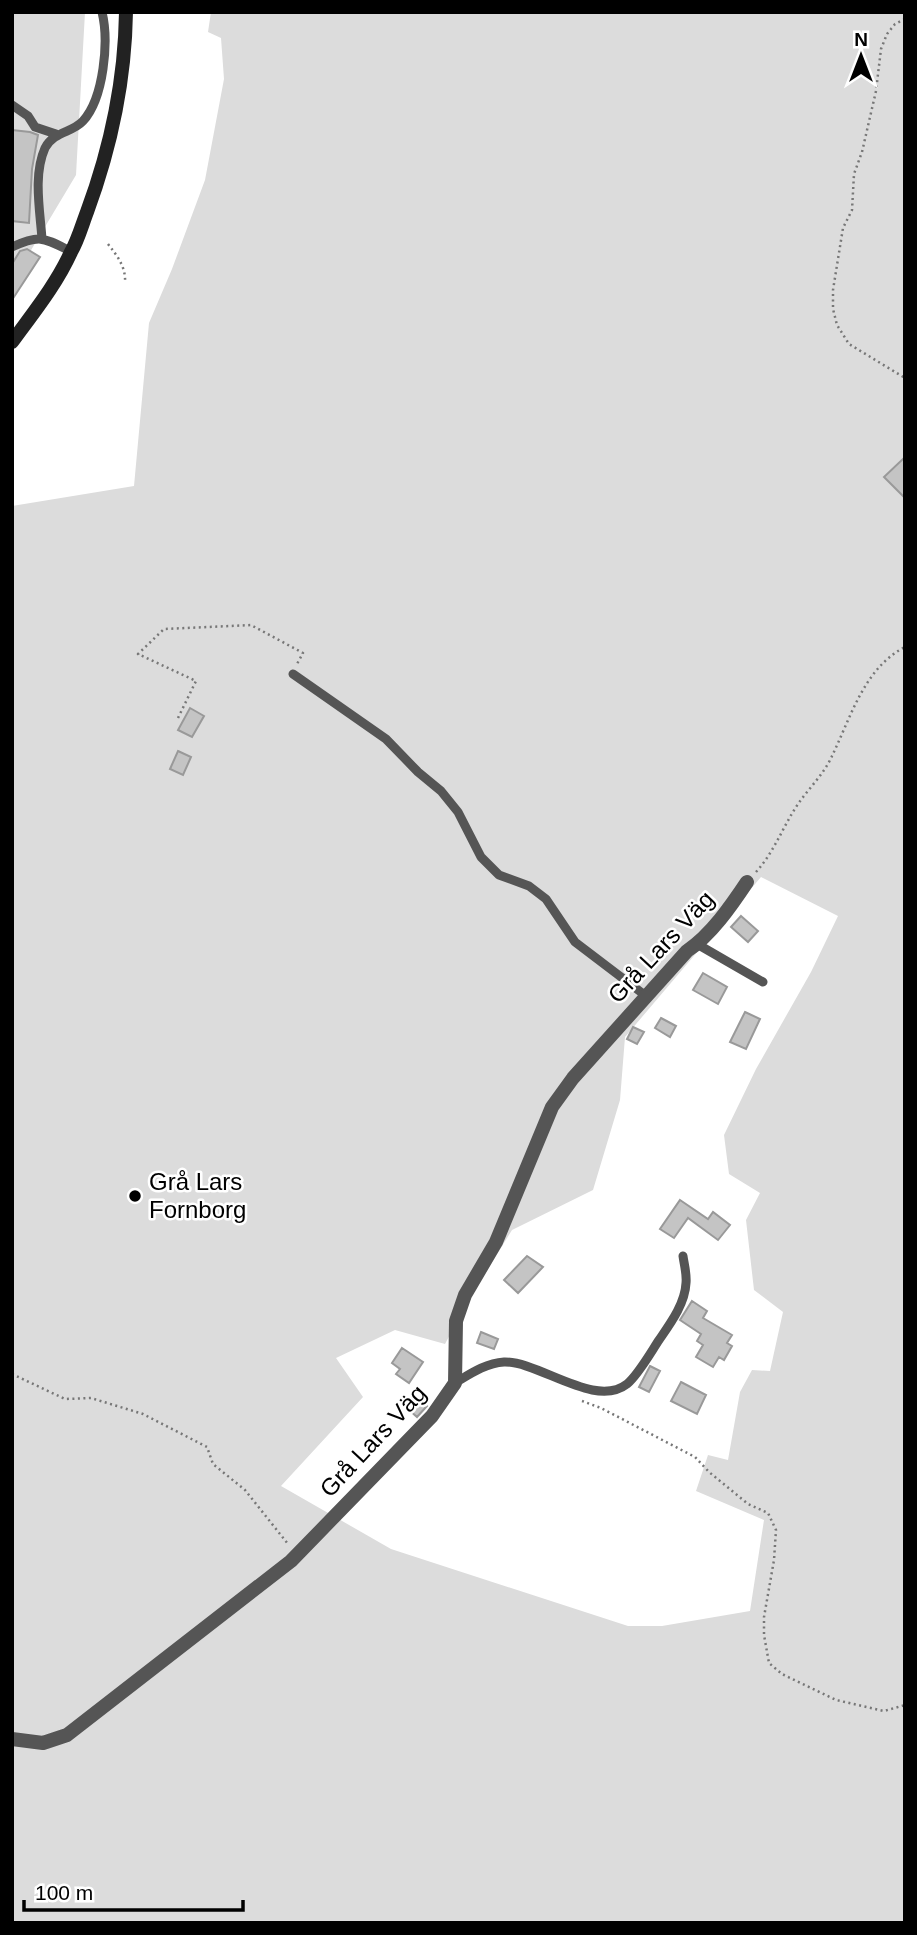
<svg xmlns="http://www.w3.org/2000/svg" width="917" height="1935" viewBox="0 0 917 1935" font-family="Arial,sans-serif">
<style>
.green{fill:#dcdcdc;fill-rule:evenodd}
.building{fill:#c4c4c4;stroke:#999;stroke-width:2}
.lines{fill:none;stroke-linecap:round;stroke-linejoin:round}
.path{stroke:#777;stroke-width:2.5;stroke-dasharray:2 3.5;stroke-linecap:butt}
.lane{stroke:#555;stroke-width:9}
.street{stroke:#555;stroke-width:14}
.secondary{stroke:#222;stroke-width:14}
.poi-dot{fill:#000;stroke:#fff;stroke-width:2.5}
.labels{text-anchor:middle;stroke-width:5;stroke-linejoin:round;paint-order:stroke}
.street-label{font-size:24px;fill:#000;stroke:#fff}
.poi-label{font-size:24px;fill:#000;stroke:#fff;text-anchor:start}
</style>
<rect width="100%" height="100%" fill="#fff"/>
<!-- green -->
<path class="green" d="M 12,12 L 85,12 L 76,175 L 12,282 Z
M 211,12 L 905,12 L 905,1923 L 12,1923 L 12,506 L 134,486 L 149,323 L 172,269 L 205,180 L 224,79 L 221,38 L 208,32 ZM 761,877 L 838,916 L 811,972 L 756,1069 L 724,1135 L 729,1174 L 760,1193 L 746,1220 L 754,1290 L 783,1312 L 770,1371 L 752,1370 L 740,1392 L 728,1460 L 708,1455 L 696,1491 L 764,1520 L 750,1611 L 662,1626 L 628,1626 L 391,1549 L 281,1486 L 363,1397 L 336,1358 L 395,1330 L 445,1344 L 465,1306 L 512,1230 L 593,1190 L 620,1100 L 625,1037 Z"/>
<!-- building -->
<path class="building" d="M 12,130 L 30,132 L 38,135 L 32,169 L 29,223 L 12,221 Z
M 27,249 L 40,257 L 12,300 L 12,264 L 20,251 Z
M 905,457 L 905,498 L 884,477 Z
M 190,708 L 204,716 L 192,737 L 178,730 Z
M 178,751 L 191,757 L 183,775 L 170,769 Z
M 741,916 L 758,931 L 748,942 L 731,927 Z
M 703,973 L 727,987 L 718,1004 L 693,990 Z
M 745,1012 L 760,1019 L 746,1049 L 730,1042 Z
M 661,1018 L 676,1026 L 670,1037 L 655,1028 Z
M 633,1027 L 644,1032 L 637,1044 L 627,1039 Z
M 680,1200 L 708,1219 L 713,1212 L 730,1225 L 718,1240 L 688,1218 L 674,1238 L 660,1229 Z
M 527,1256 L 543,1267 L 518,1293 L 504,1280 Z
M 692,1301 L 707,1311 L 703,1318 L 732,1335 L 727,1343 L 732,1346 L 724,1360 L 719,1357 L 713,1367 L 696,1357 L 703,1345 L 697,1341 L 701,1334 L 680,1320 Z
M 481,1332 L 498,1339 L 494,1349 L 477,1343 Z
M 402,1348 L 423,1362 L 409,1383 L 396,1374 L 400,1369 L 392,1363 Z
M 650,1366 L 660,1371 L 649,1392 L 639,1387 Z
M 681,1382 L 706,1395 L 697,1414 L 671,1401 Z
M 418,1398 L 427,1406 L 417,1417 L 408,1409 Z"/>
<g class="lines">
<!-- path -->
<path class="path" d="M 905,19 L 895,24 L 887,34 L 881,49 L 876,91 L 862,152 L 854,174 L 852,210 L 843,228 L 833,290 L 833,309 L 837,325 L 849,344 L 905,378
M 108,244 C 118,257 126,267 125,283
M 178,718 L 196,681 L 138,654 L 164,629 L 251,625 L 303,653 L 297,664
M 756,872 C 775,851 783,826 798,804 C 809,788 824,774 832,756 C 851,717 864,668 905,647
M 12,1374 L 65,1399 L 91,1398 L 143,1414 L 207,1447 L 213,1464 L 245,1490 L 288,1544
M 582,1401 L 601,1408 L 695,1457 L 709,1472 L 748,1504 L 768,1513 L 776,1530 L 774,1560 L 764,1617 L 764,1635 L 769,1663 L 782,1674 L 836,1700 L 884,1711 L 905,1705"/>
<!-- lane -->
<path class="lane" d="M 12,105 L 28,116 L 35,127 L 56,134
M 42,239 C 40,210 33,175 45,148 C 54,131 72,133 83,121 C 104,98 109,41 102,12
M 12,247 C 41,234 44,238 72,252
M 293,674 L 386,739 L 418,772 L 441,791 L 458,812 L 481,857 L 499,875 L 529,886 L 546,899 L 575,942 L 646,996
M 697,944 L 763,982
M 455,1383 C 470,1374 486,1363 504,1362 C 539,1361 595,1409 627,1384 C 638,1375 651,1352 659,1340 C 670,1324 685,1304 686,1283 C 687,1274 684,1264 683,1256"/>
<!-- street -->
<path class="street" d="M 12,1739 L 43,1743 L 67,1735 L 291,1561 L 432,1416 L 455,1383 L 456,1321 L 465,1295 L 496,1242 L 552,1107 L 573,1078 L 687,951 C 711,935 731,906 747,882"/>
<!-- secondary -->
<path class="secondary" d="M 12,342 C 33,313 56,285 71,252 C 78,240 82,225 87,212 C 111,147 125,81 126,12"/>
</g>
<!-- markers -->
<circle class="poi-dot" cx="135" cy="1196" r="7"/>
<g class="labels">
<!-- street labels -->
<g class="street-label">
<text transform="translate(661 947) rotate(-47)" y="8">Grå Lars Väg</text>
<text transform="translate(373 1441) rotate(-47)" y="8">Grå Lars Väg</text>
</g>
<!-- poi labels -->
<g class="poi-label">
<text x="149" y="1190">Grå Lars<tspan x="149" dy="28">Fornborg</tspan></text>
</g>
</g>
<!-- border -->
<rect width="917" height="1935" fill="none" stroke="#000000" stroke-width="28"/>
<!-- north arrow -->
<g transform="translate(861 56)" stroke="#ffffff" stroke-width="5" paint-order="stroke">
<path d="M0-5L12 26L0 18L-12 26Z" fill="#000000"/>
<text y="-10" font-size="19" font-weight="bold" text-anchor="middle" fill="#000000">N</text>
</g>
<!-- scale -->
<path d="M24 1900v10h219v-10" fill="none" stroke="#000000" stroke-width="3.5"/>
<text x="35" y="1900" font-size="21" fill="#000000" stroke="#ffffff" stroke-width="5" paint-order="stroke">100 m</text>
</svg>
